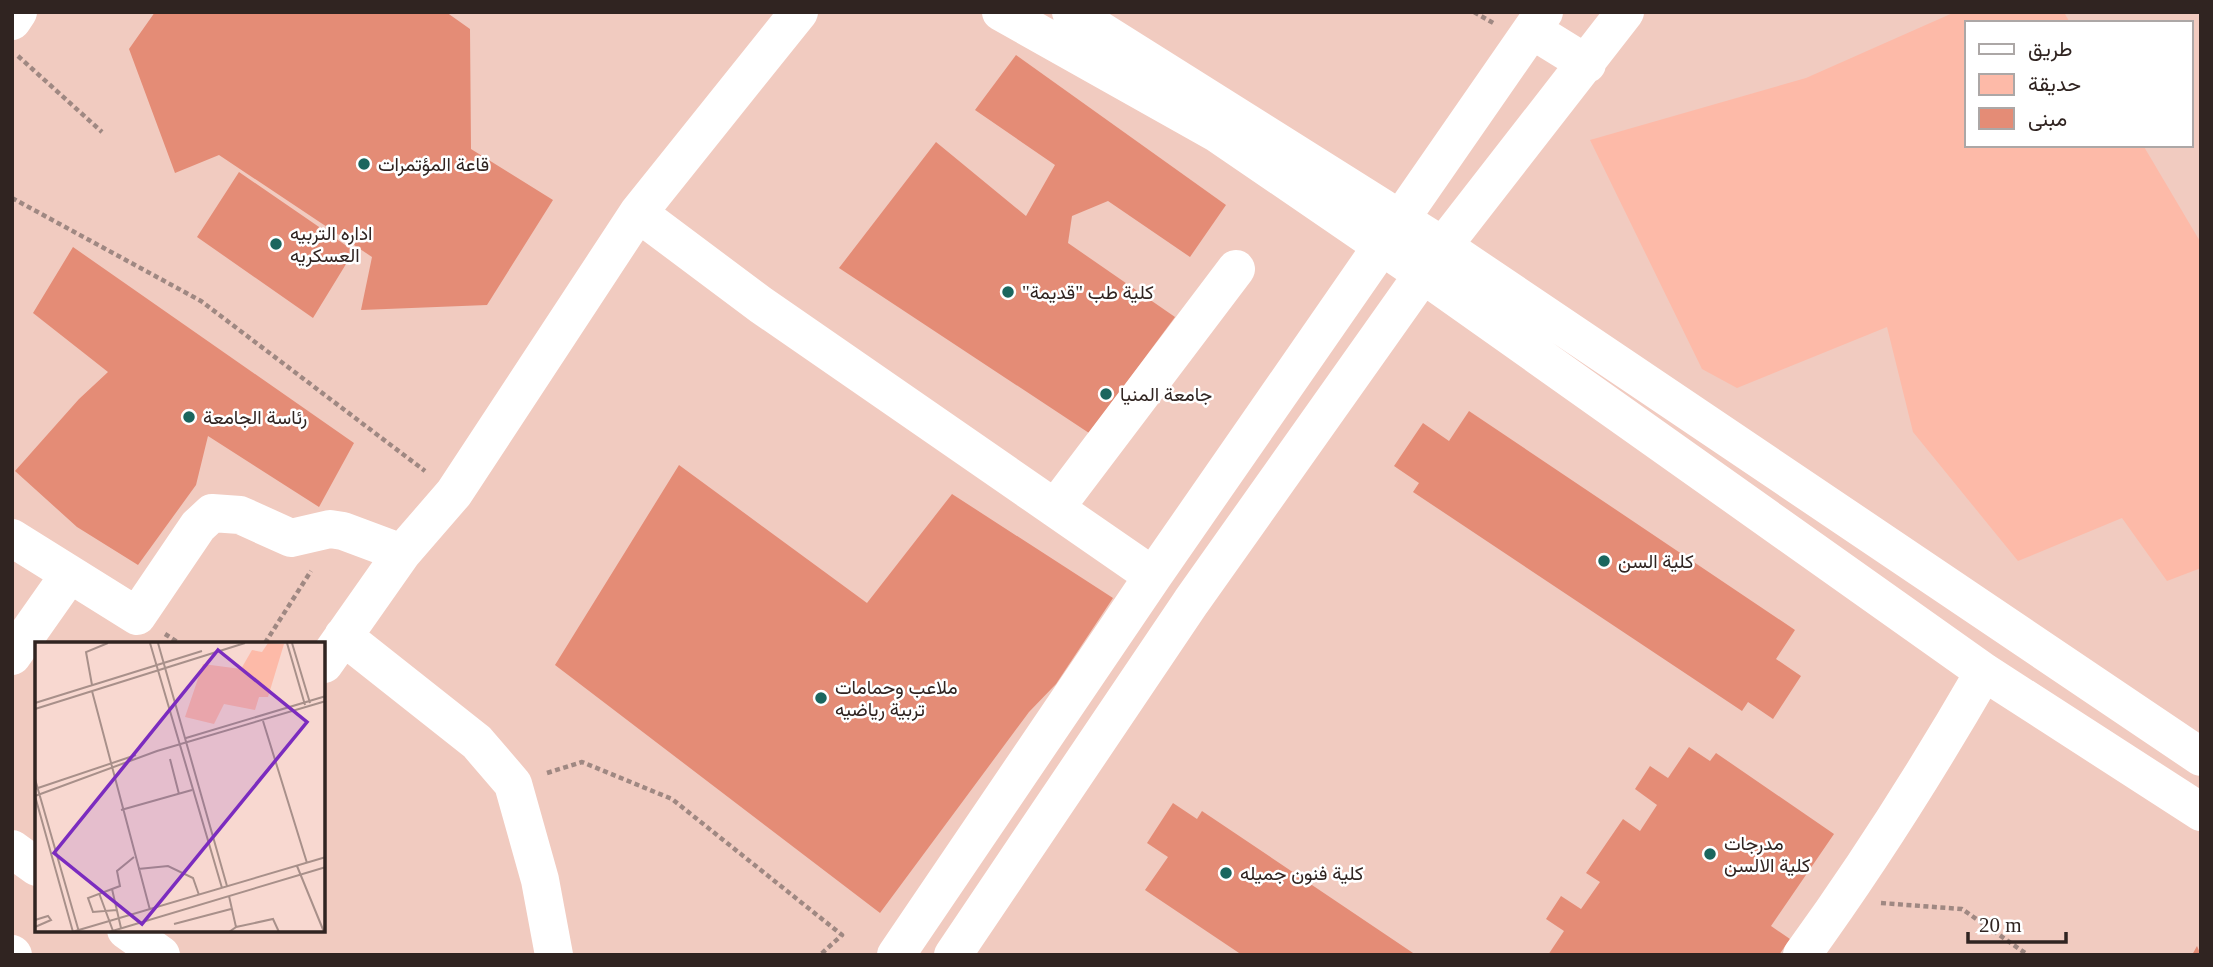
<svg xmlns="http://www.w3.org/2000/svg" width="2213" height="967" viewBox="0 0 2213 967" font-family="'Times New Roman',Vazirmatn,serif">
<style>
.built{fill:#f1cbc0;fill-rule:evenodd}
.green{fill:#fdbaa8}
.building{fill:#e48c76}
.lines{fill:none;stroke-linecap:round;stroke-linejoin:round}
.path{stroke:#9f8882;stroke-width:4.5;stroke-dasharray:5 3.5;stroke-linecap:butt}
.minor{stroke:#fff;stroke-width:38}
.poi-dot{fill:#1b665e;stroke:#fff;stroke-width:2.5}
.labels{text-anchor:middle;stroke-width:5;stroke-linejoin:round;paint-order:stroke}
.poi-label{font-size:19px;fill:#302421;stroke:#fff;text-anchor:start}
.inset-road{fill:none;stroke:#a8908a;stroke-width:2}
.view{fill:#7b2cbf;fill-opacity:0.15;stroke:#7b2cbf;stroke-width:3.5}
.inset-edge{fill:none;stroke:#302421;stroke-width:3.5}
</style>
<rect width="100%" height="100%" fill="#f8d8d0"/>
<!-- built -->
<path class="built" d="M 12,12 L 2201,12 L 2201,955 L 12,955 ZM 1966,23 L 2190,23 L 2190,145 L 1966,145 ZM 37,643 L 324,643 L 324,930 L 37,930 Z"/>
<!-- green -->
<path class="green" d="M 1955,12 L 2064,12 L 2070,23 L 1966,23 L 1966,145 L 2143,145 L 2201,243 L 2201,568 L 2167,581 L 2122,518 L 2018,561 L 1913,432 L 1887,327 L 1737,388 L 1702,369 L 1590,140 L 1806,78 Z"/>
<!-- building -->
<path class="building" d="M 155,12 L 446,12 L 470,29 L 471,149 L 553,200 L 487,305 L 361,310 L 372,257 L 219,155 L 175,173 L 129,49 Z
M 1016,55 L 1226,205 L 1190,257 L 1108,201 L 1072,216 L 1068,243 L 1175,317 L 1089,433 L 839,268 L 936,142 L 1026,216 L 1055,165 L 975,110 Z
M 239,172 L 354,251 L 313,318 L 197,237 Z
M 73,247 L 354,443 L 319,507 L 208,436 L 196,485 L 138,565 L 77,527 L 15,471 L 79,399 L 108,372 L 33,313 Z
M 1469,411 L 1795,630 L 1776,659 L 1801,676 L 1773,719 L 1748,702 L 1742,711 L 1413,492 L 1419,483 L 1394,466 L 1423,423 L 1449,441 Z
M 679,465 L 867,603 L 952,494 L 1113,598 L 1056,684 L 1029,712 L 880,913 L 555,665 Z
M 1689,747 L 1710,761 L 1716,753 L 1834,834 L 1771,926 L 1790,939 L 1779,955 L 1548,955 L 1564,931 L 1546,919 L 1561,896 L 1581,909 L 1600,882 L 1586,873 L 1623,819 L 1640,831 L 1657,805 L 1635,789 L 1650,766 L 1668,778 Z
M 1173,803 L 1197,819 L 1202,811 L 1416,955 L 1242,955 L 1145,890 L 1168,857 L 1147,843 Z
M 2197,946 L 2201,955 L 2192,955 Z"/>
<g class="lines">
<!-- path -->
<path class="path" d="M 1474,12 L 1495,24
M 18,56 L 102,132
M 12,198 L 201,301 L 425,471
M 165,634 L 179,643
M 265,643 L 311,571
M 547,773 L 582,762 L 672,799 L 842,935 L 820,955
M 1881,903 L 1962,909 L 2028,955"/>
<!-- minor -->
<path class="minor" d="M 1001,12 L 1218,134 L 1424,275 L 1984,672 L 2201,812
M 1071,12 L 1443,246 L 2201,757
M 12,21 L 18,12
M 1532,30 L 1587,64
M 638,213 L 761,305 L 1153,576
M 1056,507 L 1236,269
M 12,538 L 137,616 L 198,526 L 212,513 L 240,515 L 291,538 L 330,529 L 343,531 L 402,553
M 343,636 L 477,742 L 513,784 L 540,880 L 554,955
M 12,656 L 69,575
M 324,664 L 402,553 L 454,493 L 638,213 L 799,12
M 12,849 L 37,867
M 126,930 L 161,955
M 12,954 L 13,955
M 896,955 L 1153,576 L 1544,12
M 953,955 L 1191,602 L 1443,246 L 1625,12
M 1802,955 C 1868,864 1928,769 1984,672"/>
</g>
<!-- markers -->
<g class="poi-dot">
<circle cx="364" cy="164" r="7"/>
<circle cx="276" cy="244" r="7"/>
<circle cx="1008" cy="292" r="7"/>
<circle cx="1106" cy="394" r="7"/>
<circle cx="189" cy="417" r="7"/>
<circle cx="1604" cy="561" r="7"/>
<circle cx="821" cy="698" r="7"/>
<circle cx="1710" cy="854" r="7"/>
<circle cx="1226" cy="873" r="7"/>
</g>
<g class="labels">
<!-- poi labels -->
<g class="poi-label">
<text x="378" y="171">قاعة المؤتمرات</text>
<text x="290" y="240">اداره التربيه<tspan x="290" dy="22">العسكريه</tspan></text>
<text x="1022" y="299">"كلية طب "قديمة</text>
<text x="1120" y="401">جامعة المنيا</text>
<text x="203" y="424">رئاسة الجامعة</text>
<text x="1618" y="568">كلية السن</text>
<text x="835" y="694">ملاعب وحمامات<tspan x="835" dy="22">تربية رياضيه</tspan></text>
<text x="1724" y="850">مدرجات<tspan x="1724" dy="22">كلية الالسن</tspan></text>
<text x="1240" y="880">كلية فنون جميله</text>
</g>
</g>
<!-- overview -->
<g transform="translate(35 642)">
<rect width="290" height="290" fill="#f8d8d0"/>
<path d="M 233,1 L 249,2 L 233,55 L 224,55 L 220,68 L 189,62 L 179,82 L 150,75 L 168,22 L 206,27 L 217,8 L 227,10 Z" fill="#fdbaa8"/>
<path class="inset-road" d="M 115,1 L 187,246M 123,1 L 192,244M 252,1 L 270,63M 257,1 L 275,61M 57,43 L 51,10 L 73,1M 57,49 L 115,268M 0,61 L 167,9M 0,67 L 210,1M 228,79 L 272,221M 151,96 L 291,54M 135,117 L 144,152M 0,137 L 44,290M 0,147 L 101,113M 0,154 L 122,109 L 291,59M 0,154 L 38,290M 86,168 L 157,148M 262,224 L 289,290M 103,227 L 133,224 L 158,236 L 164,253M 77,247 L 86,286M 64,251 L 78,289M 194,254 L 201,285 L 194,290M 82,268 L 58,270 L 53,256 L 85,244 L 82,229 L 99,215M 0,278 L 13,274 L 16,278 L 0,285M 139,282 L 196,267M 201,285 L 238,277 L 244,290M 37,290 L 291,215M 74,290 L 291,225"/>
<path class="view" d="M 183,8 L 272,80 L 107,282 L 19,211 Z"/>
<rect width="290" height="290" class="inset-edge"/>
</g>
<!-- border -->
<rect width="2213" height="967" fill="none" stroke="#302421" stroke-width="28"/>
<!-- legend -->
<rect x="1965" y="21" width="228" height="126" fill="#ffffff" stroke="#aca7a6" stroke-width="2"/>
<rect x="1979" y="44" width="35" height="10" fill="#ffffff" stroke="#aca7a6" stroke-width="2"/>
<text x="2028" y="56" font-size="21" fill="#302421">طريق</text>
<rect x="1979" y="74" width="35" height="21" fill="#fdbaa8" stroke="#aca7a6" stroke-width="2"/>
<text x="2028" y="91" font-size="21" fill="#302421">حديقة</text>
<rect x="1979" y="108" width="35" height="21" fill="#e48c76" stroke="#aca7a6" stroke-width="2"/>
<text x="2028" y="126" font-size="21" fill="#302421">مبنى</text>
<!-- scale -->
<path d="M1968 932v10h98v-10" fill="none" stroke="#302421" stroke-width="3.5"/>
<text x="1979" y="932" font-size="21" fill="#302421" stroke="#ffffff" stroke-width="5" paint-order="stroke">20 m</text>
</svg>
